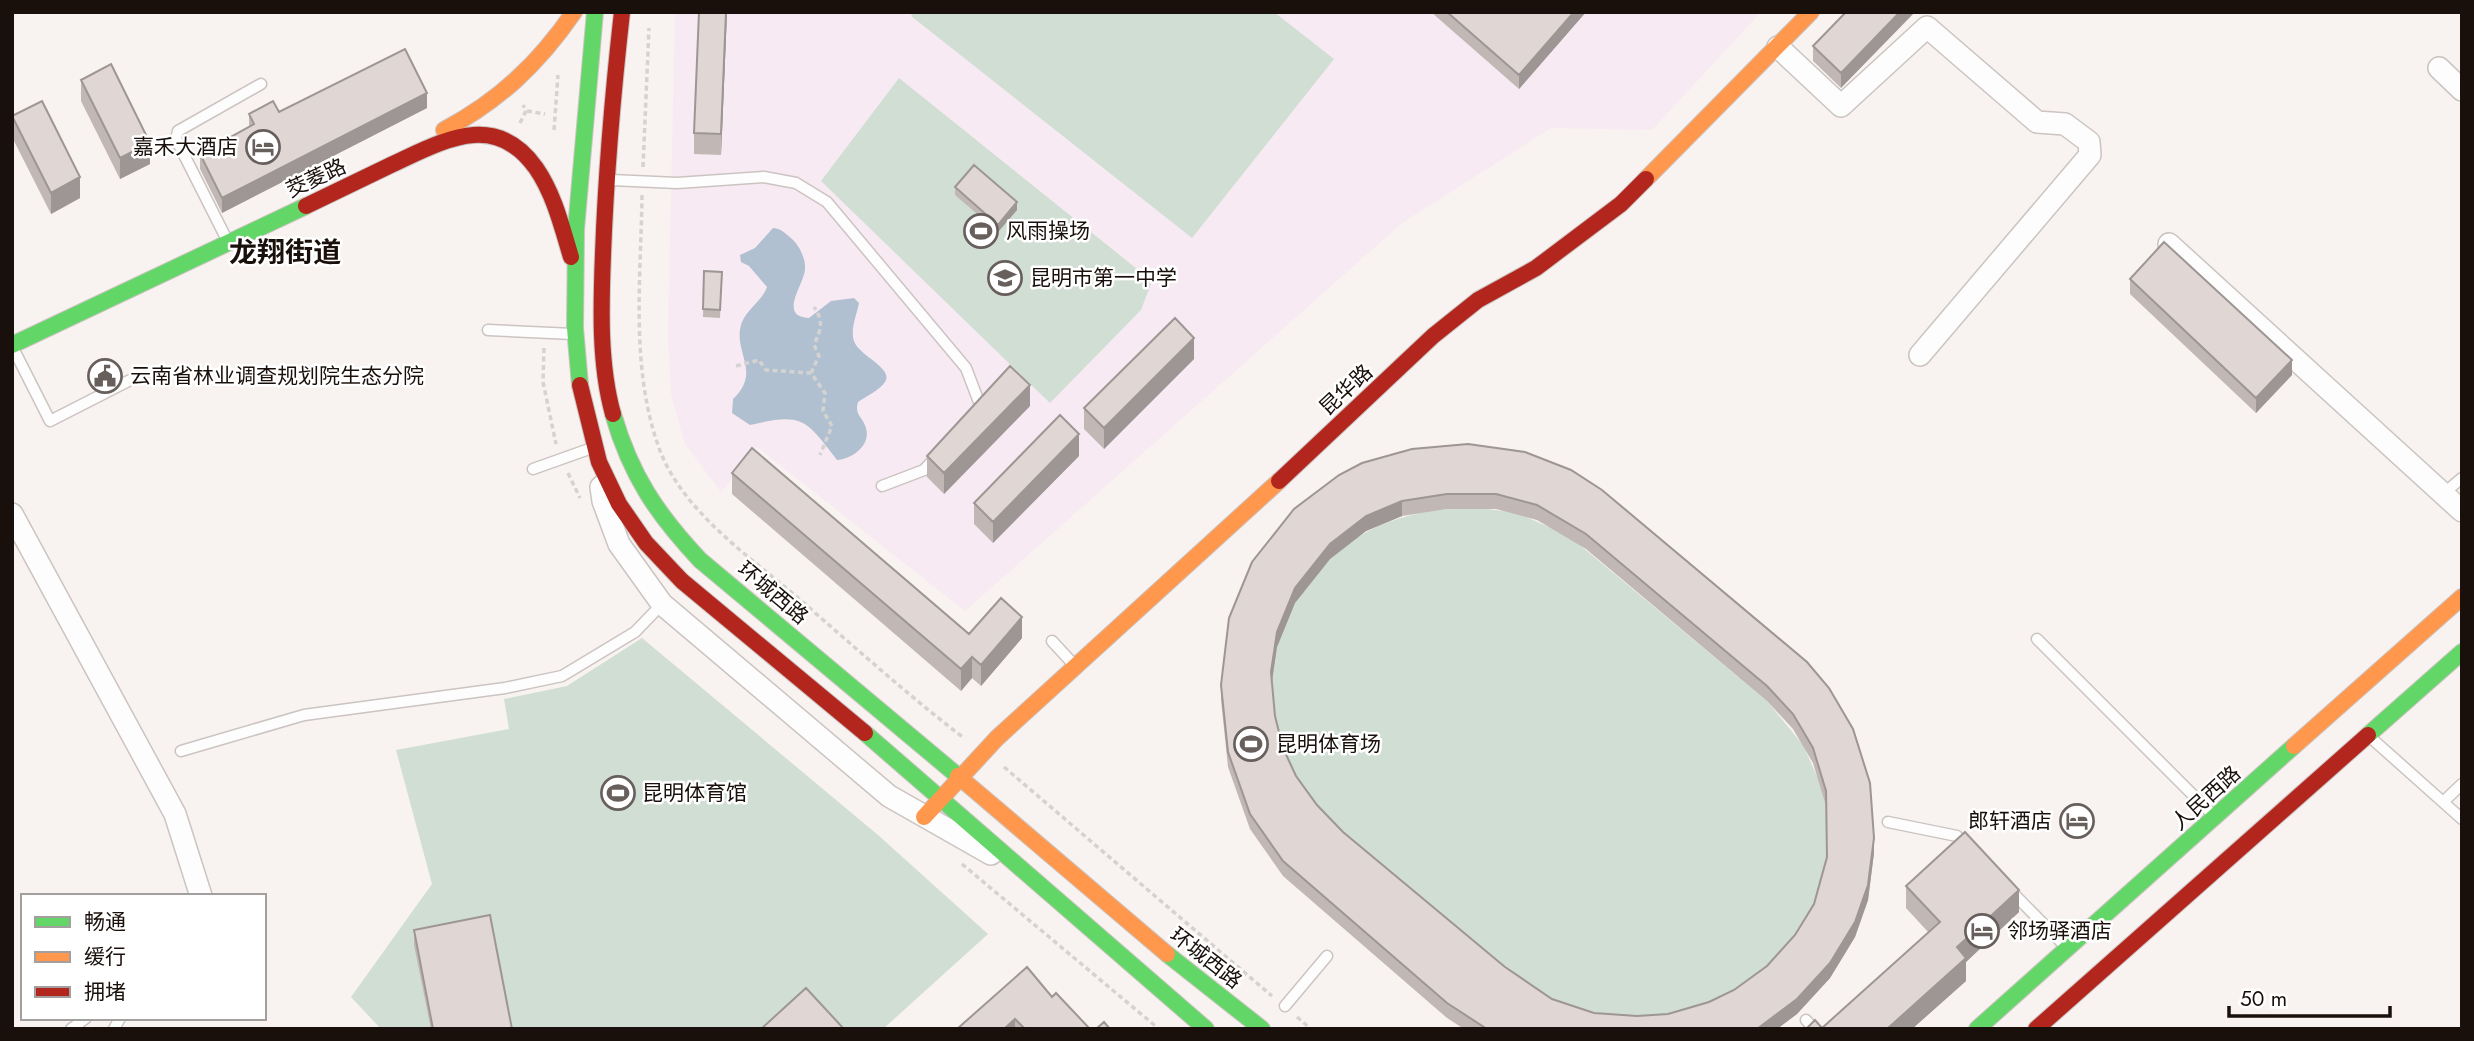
<svg xmlns="http://www.w3.org/2000/svg" width="2474" height="1041" viewBox="0 0 2474 1041" font-family="Jost,'Noto Sans SC',sans-serif">
<style>
.education{fill:#f7eaf3}
.green{fill:#d1ded4}
.water{fill:#b1c0d0}
.lines{fill:none;stroke-linecap:round;stroke-linejoin:round}
.lane-casing{stroke:#cbc4c1;stroke-width:13}
.street-casing{stroke:#cbc4c1;stroke-width:24}
.fast-casing{stroke:#cbc4c1;stroke-width:18}
.slow-casing{stroke:#cbc4c1;stroke-width:18}
.jam-casing{stroke:#cbc4c1;stroke-width:18}
.path{stroke:#d4d3d1;stroke-width:3.5;stroke-dasharray:5 3.5;stroke-linecap:butt}
.lane{stroke:#fefdfd;stroke-width:10}
.street{stroke:#fefdfd;stroke-width:21}
.fast{stroke:#63d668;stroke-width:16}
.slow{stroke:#ff974d;stroke-width:16}
.jam{stroke:#b3261e;stroke-width:16}
.wall{fill:#c1b8b5;fill-rule:evenodd}
.shaded-wall{fill:#9d9694}
.building{fill:#e0d6d3;stroke:#9d9694;stroke-width:2;fill-rule:evenodd}
.labels{text-anchor:middle;stroke-width:5;stroke-linejoin:round;paint-order:stroke}
.poi-label{font-size:21px;fill:#19100c;stroke:#fff;text-anchor:start}
.street-label{font-size:21px;fill:#19100c;stroke:#fff}
.district-label{font-size:28px;font-weight:bold;fill:#19100c;stroke:#fff}
</style>
<rect width="100%" height="100%" fill="#f8f2f0"/>
<!-- education -->
<path class="education" d="M 675,12 L 1761,12 L 1652,130 L 1551,128 L 1402,223 L 965,611 L 757,447 L 721,492 L 685,444 L 671,394 L 668,333 Z"/>
<!-- green -->
<path class="green" d="M 914,12 L 1274,12 L 1334,59 L 1192,238 L 911,16 Z
M 899,78 L 1152,281 L 1141,310 L 1050,403 L 821,181 Z
M 1473,507 L 1517,513 L 1569,536 L 1767,701 L 1803,745 L 1820,783 L 1826,806 L 1828,852 L 1824,890 L 1786,961 L 1682,1026 L 1603,1029 L 1569,1021 C 1506,971 1444,921 1382,872 C 1364,857 1328,836 1316,818 C 1305,803 1282,760 1277,742 C 1263,695 1273,635 1301,594 C 1345,529 1397,511 1473,507 Z
M 642,638 L 878,835 L 988,934 L 883,1029 L 381,1029 L 351,997 L 432,884 L 396,750 L 509,729 L 504,699 L 567,686 Z"/>
<!-- water -->
<path class="water" d="M 773,228 C 782,229 785,233 792,239 C 799,245 806,259 805,269 C 805,283 777,317 809,318 L 831,301 L 854,298 L 859,303 C 857,314 850,329 854,341 C 859,356 894,368 885,382 C 880,390 865,397 858,402 C 854,415 863,417 866,428 C 871,446 852,459 837,460 C 805,418 802,413 750,425 L 732,413 L 733,399 C 763,371 731,351 742,322 C 747,309 762,301 767,287 L 749,266 L 741,262 L 740,255 L 755,248 Z"/>
<g class="lines">
<!-- lane casing -->
<g class="lane-casing">
<path id="lane" d="M 611,180 L 677,183 L 764,177 L 796,183 L 827,202 L 966,368 L 982,410
M 224,234 L 176,139 L 178,131 L 261,84
M 488,330 L 573,334
M 12,346 L 50,421 L 146,372
M 533,469 L 592,448
M 882,486 L 924,470 L 937,456
M 2444,493 L 2462,478
M 2037,639 L 2214,816
M 1052,641 L 1076,667
M 2370,737 L 2462,819
M 181,751 L 304,715 L 505,688 L 562,676 L 635,632 L 662,604
M 2443,802 L 2462,784
M 1888,822 L 1957,836 L 1968,847
M 2011,891 L 2066,947
M 1285,1006 L 1327,956
M 1806,1020 L 1814,1029
M 71,1029 L 86,1018
M 114,1029 L 120,1018"/>
</g>
<!-- street casing -->
<g class="street-casing">
<path id="street" d="M 1778,47 L 1841,106 L 1927,27 L 2037,122 L 2065,124 L 2089,142 L 2090,155 L 1920,355
M 2439,68 L 2462,90
M 2169,244 L 2462,511
M 601,487 L 603,501 L 619,544 L 662,604 L 889,796 L 991,854
M 12,514 L 175,814 L 201,896"/>
</g>
<!-- fast casing -->
<g class="fast-casing">
<path id="fast" d="M 12,345 L 306,206
M 580,385 L 575,328 L 576,229 L 595,12
M 613,414 C 631,476 657,514 700,560 L 958,776
M 865,733 L 1206,1029
M 2368,735 L 2462,652
M 1167,954 L 1262,1029
M 1977,1029 L 2294,746"/>
</g>
<!-- slow casing -->
<g class="slow-casing">
<path id="slow" d="M 444,130 C 499,101 539,63 574,12
M 1646,179 L 1811,12
M 2294,746 L 2462,597
M 958,776 L 1167,954
M 924,817 L 997,738 L 1279,481"/>
</g>
<!-- jam casing -->
<g class="jam-casing">
<path id="jam" d="M 306,206 C 335,192 364,178 393,164 C 443,141 495,110 536,168 C 554,194 562,227 571,257
M 580,385 L 599,462 L 619,504 L 646,543 L 682,581 L 865,733
M 613,414 C 599,364 601,306 603,254 C 606,173 613,92 622,12
M 1279,481 L 1433,336 L 1478,300 L 1536,268 L 1621,204 L 1646,179
M 2036,1029 L 2368,735"/>
</g>
<!-- path -->
<path class="path" d="M 527,111 L 545,114
M 520,123 L 526,111 L 523,105
M 554,130 L 558,75
M 643,167 L 649,28
M 642,195 C 641,279 630,367 659,448 C 683,514 755,560 806,605 C 858,650 909,696 964,738
M 544,348 L 543,382 L 556,444
M 736,366 L 759,360 L 766,370 L 811,373 L 825,393 L 823,411 L 832,426 L 820,455
M 811,373 L 819,356 L 814,345 C 821,329 824,322 814,307
M 568,473 L 580,498
M 1004,767 L 1272,996
M 962,864 L 1159,1029
M 1297,1017 L 1311,1029"/>
<!-- lane -->
<use href="#lane" class="lane"/>
<!-- street -->
<use href="#street" class="street"/>
<!-- fast -->
<use href="#fast" class="fast"/>
<!-- slow -->
<use href="#slow" class="slow"/>
<!-- jam -->
<use href="#jam" class="jam"/>
</g>
<!-- wall -->
<path class="wall" d="M 727,12 L 721,155 L 694,154 L 694,133 Z
M 1431,12 L 1586,12 L 1519,89 Z
M 1846,12 L 1841,88 L 1813,61 L 1813,46 Z
M 81,80 L 150,164 L 120,179 L 81,101 Z
M 427,108 L 222,213 L 200,169 L 200,154 L 249,127 L 249,114 L 279,112 Z
M 12,115 L 80,198 L 51,214 L 12,137 Z
M 955,187 L 1017,210 L 998,232 L 955,195 Z
M 704,271 L 722,272 L 720,318 L 703,317 Z
M 2130,279 L 2292,375 L 2256,413 L 2130,294 Z
M 1194,359 L 1104,449 L 1084,429 L 1084,408 Z
M 1030,406 L 944,494 L 927,477 L 927,456 Z
M 1468,444 L 1807,662 L 1874,853 L 1868,900 L 1855,937 L 1830,978 L 1797,1014 L 1777,1029 L 1464,1029 L 1447,1018 L 1283,876 L 1250,829 L 1228,767 L 1221,700 L 1221,685 L 1229,618 ZM 1447,509 L 1496,509 L 1537,520 L 1586,549 L 1767,701 L 1793,729 L 1813,763 L 1826,806 L 1827,858 L 1814,904 L 1795,935 L 1767,966 L 1734,990 L 1709,1002 L 1668,1014 L 1637,1016 L 1594,1013 L 1552,999 L 1505,967 L 1343,832 L 1317,805 L 1296,776 L 1283,748 L 1275,716 L 1272,682 L 1277,647 L 1295,603 L 1330,559 L 1366,531 L 1402,516 Z
M 1079,456 L 993,543 L 974,524 L 974,503 Z
M 732,473 L 969,634 L 1022,638 L 981,686 L 972,678 L 961,691 L 732,494 Z
M 1906,886 L 2019,912 L 1966,962 L 1966,981 L 1912,1029 L 1806,1029 L 1822,1028 L 1929,933 L 1906,908 Z
M 414,930 L 512,1029 L 431,1029 L 414,945 Z
M 1052,997 L 1090,1029 L 957,1029 Z"/>
<!-- shaded-wall -->
<path class="shaded-wall" d="M 726,12 L 727,12 L 721,155 L 721,134 Z
M 1574,12 L 1586,12 L 1519,89 L 1519,75 Z
M 1900,12 L 1915,12 L 1841,88 L 1841,73 Z
M 427,93 L 427,108 L 222,213 L 222,198 Z
M 150,143 L 150,164 L 120,179 L 120,158 Z
M 80,177 L 80,198 L 51,214 L 51,193 Z
M 1017,202 L 1017,210 L 998,232 L 998,225 Z
M 1194,338 L 1194,359 L 1104,449 L 1104,428 Z
M 2292,360 L 2292,375 L 2256,413 L 2256,398 Z
M 1030,385 L 1030,406 L 944,494 L 944,473 Z
M 1079,434 L 1079,456 L 993,543 L 993,522 Z
M 1402,501 L 1402,516 L 1366,531 L 1330,559 L 1295,603 L 1277,647 L 1271,687 L 1271,672 L 1277,632 L 1295,588 L 1330,544 L 1366,516 Z
M 1022,617 L 1022,638 L 981,686 L 981,665 Z
M 972,657 L 972,678 L 961,691 L 961,669 Z
M 1874,838 L 1874,853 L 1868,900 L 1855,937 L 1830,978 L 1797,1014 L 1777,1029 L 1757,1029 Z
M 2019,890 L 2019,912 L 1966,962 L 1966,981 L 1912,1029 L 1887,1029 L 1957,947 Z
M 1015,1019 L 1015,1029 L 1004,1029 Z"/>
<!-- building -->
<path class="building" d="M 699,12 L 726,12 L 721,134 L 694,133 Z
M 1447,12 L 1574,12 L 1519,75 Z
M 1846,12 L 1900,12 L 1841,73 L 1813,46 Z
M 405,49 L 427,93 L 222,198 L 200,154 L 254,124 L 249,114 L 273,101 L 279,112 Z
M 111,64 L 150,143 L 120,158 L 81,80 Z
M 42,101 L 80,177 L 51,193 L 12,116 Z
M 974,165 L 1017,202 L 998,225 L 955,187 Z
M 2164,242 L 2292,360 L 2256,398 L 2130,279 Z
M 704,271 L 722,272 L 720,310 L 703,309 Z
M 1175,318 L 1194,338 L 1104,428 L 1084,408 Z
M 1010,366 L 1030,385 L 944,473 L 927,456 Z
M 1060,415 L 1079,434 L 993,522 L 974,503 Z
M 1468,444 L 1525,452 L 1571,470 L 1602,490 L 1807,662 L 1829,688 L 1853,729 L 1870,783 L 1874,838 L 1868,885 L 1855,922 L 1830,963 L 1797,999 L 1757,1029 L 1487,1029 L 1447,1003 L 1283,861 L 1250,814 L 1228,752 L 1221,685 L 1229,618 L 1252,562 L 1294,509 L 1339,475 L 1362,463 L 1412,449 ZM 1447,494 L 1496,494 L 1537,505 L 1586,534 L 1767,686 L 1793,714 L 1813,748 L 1826,791 L 1827,857 L 1814,904 L 1795,935 L 1767,966 L 1734,990 L 1709,1002 L 1668,1014 L 1637,1016 L 1594,1013 L 1552,999 L 1505,967 L 1343,832 L 1317,805 L 1296,776 L 1283,748 L 1275,716 L 1271,672 L 1277,632 L 1295,588 L 1330,544 L 1366,516 L 1402,501 Z
M 752,448 L 969,634 L 1001,598 L 1022,617 L 981,665 L 972,657 L 961,669 L 732,473 Z
M 1965,832 L 2019,890 L 1957,947 L 1966,958 L 1887,1029 L 1806,1029 L 1815,1020 L 1822,1028 L 1940,922 L 1906,886 Z
M 490,915 L 512,1029 L 433,1029 L 414,930 Z
M 1027,967 L 1052,997 L 1056,993 L 1090,1029 L 1025,1029 L 1015,1019 L 1004,1029 L 957,1029 Z
M 806,988 L 844,1029 L 761,1029 Z
M 1104,1022 L 1110,1029 L 1096,1029 Z"/>
<!-- icons -->
<defs>
<g id="hotel-ring" transform="scale(1.75)"><circle r="9.5" fill="#fff" stroke="#675f5c" stroke-width="1.5"/><path d="M-6-4.5h1.5V1H6V5H4.5V3h-9V5H-6ZM-4 0a1.8 1.8 0 1 1 3.6 0ZM.5 0V-2.5h3Q6-2.5 6 0Z" fill="#675f5c"/></g>
<g id="stadium-ring" transform="scale(1.75)"><circle r="9.5" fill="#fff" stroke="#675f5c" stroke-width="1.5"/><path d="M0-5a6.5 5 0 1 0 0 10a6.5 5 0 1 0 0-10ZM-3.5-1.8h7v3.6h-7Z" fill="#675f5c"/></g>
<g id="school-ring" transform="scale(1.75)"><circle r="9.5" fill="#fff" stroke="#675f5c" stroke-width="1.5"/><path d="M0-5L7-2L0 1L-7-2ZM-4 1L0 2.5L4 1V4Q0 6-4 4Z" fill="#675f5c"/></g>
<g id="civic-ring" transform="scale(1.75)"><circle r="9.5" fill="#fff" stroke="#675f5c" stroke-width="1.5"/><path d="M-.6-6.5H3V-4.5H.6V-3L4-1V1h2V6H-6V1h2V-1L-.6-3ZM-1.2 2.5V6h2.4V2.5Z" fill="#675f5c"/></g>
</defs>
<g fill-rule="evenodd">
<use href="#hotel-ring" x="263" y="147"/>
<use href="#stadium-ring" x="981" y="231"/>
<use href="#school-ring" x="1005" y="278"/>
<use href="#civic-ring" x="105" y="376"/>
<use href="#stadium-ring" x="1251" y="744"/>
<use href="#stadium-ring" x="618" y="793"/>
<use href="#hotel-ring" x="2077" y="821"/>
<use href="#hotel-ring" x="1982" y="931"/>
</g>
<g class="labels">
<!-- poi labels -->
<g class="poi-label">
<text x="238" y="154" text-anchor="end">嘉禾大酒店</text>
<text x="1006" y="238">风雨操场</text>
<text x="1030" y="285">昆明市第一中学</text>
<text x="130" y="383">云南省林业调查规划院生态分院</text>
<text x="1276" y="751">昆明体育场</text>
<text x="642" y="800">昆明体育馆</text>
<text x="2052" y="828" text-anchor="end">郎轩酒店</text>
<text x="2007" y="938">邻场驿酒店</text>
</g>
<!-- street labels -->
<g class="street-label">
<text transform="translate(316 178) rotate(-25)" y="7">茭菱路</text>
<text transform="translate(1346 390) rotate(-43)" y="7">昆华路</text>
<text transform="translate(773 593) rotate(40)" y="7">环城西路</text>
<text transform="translate(2206 798) rotate(-42)" y="7">人民西路</text>
<text transform="translate(1206 958) rotate(38)" y="7">环城西路</text>
</g>
<!-- district labels -->
<g class="district-label">
<text x="285" y="262">龙翔街道</text>
</g>
</g>
<!-- border -->
<rect width="2474" height="1041" fill="none" stroke="#19100c" stroke-width="28"/>
<!-- legend -->
<rect x="21" y="894" width="245" height="126" fill="#ffffff" stroke="#a39f9e" stroke-width="2"/>
<rect x="35" y="917" width="35" height="10" fill="#63d668" stroke="#a39f9e" stroke-width="2"/>
<text x="84" y="929" font-size="21" fill="#19100c">畅通</text>
<rect x="35" y="952" width="35" height="10" fill="#ff974d" stroke="#a39f9e" stroke-width="2"/>
<text x="84" y="964" font-size="21" fill="#19100c">缓行</text>
<rect x="35" y="987" width="35" height="10" fill="#b3261e" stroke="#a39f9e" stroke-width="2"/>
<text x="84" y="999" font-size="21" fill="#19100c">拥堵</text>
<!-- scale -->
<path d="M2229 1006v10h161v-10" fill="none" stroke="#19100c" stroke-width="3.5"/>
<text x="2240" y="1006" font-size="21" fill="#19100c" stroke="#ffffff" stroke-width="5" paint-order="stroke">50 m</text>
</svg>
